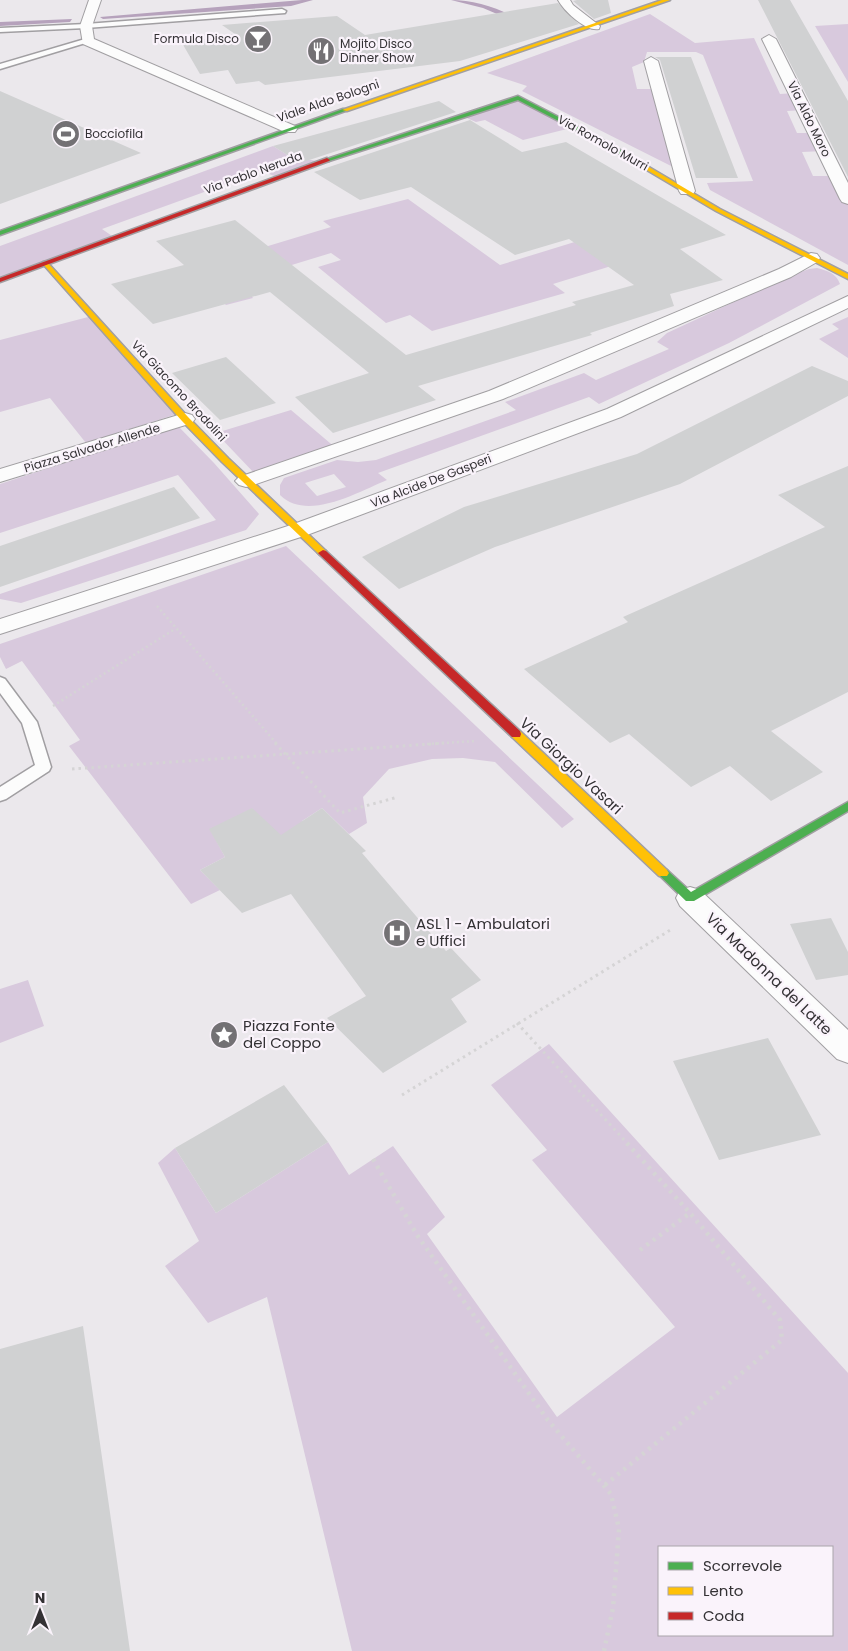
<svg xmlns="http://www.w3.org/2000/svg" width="848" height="1651" viewBox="0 0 848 1651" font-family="Poppins,sans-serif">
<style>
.green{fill:#d8c9dd;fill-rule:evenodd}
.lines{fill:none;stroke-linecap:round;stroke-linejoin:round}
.stream{fill:#b6a2bc;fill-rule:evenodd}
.building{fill:#d0d1d2}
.lane-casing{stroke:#a19fa2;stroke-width:3}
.street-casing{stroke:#a19fa2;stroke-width:2}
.fast-casing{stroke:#a19fa2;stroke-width:3}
.slow-casing{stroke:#a19fa2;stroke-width:3}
.jam-casing{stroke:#a19fa2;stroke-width:3}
.path-far2{stroke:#d5d4d5;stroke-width:2.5;stroke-dasharray:2 3;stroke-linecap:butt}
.path-far1{stroke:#d5d4d5;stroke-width:3;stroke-dasharray:2.5 4;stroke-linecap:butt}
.path{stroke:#d5d4d5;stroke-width:4.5;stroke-dasharray:3 5;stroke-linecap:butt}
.lane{fill:#fcfcfc;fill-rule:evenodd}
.street{fill:#fcfcfc;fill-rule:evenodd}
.fast{fill:#4caf50;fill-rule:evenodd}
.slow{fill:#ffc107;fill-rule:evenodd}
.jam{fill:#c62828;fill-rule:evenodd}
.labels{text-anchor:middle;stroke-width:4.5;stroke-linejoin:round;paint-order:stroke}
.far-poi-label{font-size:12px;fill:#333134;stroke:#faf3fb;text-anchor:start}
.far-street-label{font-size:12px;fill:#333134;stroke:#faf3fb}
.street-label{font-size:15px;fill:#333134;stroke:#faf3fb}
.poi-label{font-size:15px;fill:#333134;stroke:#faf3fb;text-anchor:start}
</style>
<rect width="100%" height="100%" fill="#ebe8ec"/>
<!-- green -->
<path class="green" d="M 650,14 L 695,43 L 754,38 L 780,94 L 796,93 L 804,110 L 787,111 L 797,133 L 816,133 L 824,151 L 802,152 L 813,176 L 837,176 L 848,199 L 848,265 L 710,190 L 707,183 L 753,181 L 703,55 L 696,52 L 647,52 L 644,62 L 632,67 L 637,89 L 658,89 L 681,171 L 522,91 L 527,86 L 487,73 Z
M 848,24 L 848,82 L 815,26 Z
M 518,98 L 575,127 L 523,140 L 485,120 L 476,122 L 462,116 Z
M 273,146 L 289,156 L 322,162 L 279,178 L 262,171 L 102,229 L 115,238 L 0,280 L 0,246 Z
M 408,199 L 500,265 L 620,228 L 663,250 L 553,284 L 565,293 L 432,331 L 410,315 L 386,323 L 318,267 L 341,260 L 331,253 L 239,281 L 253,298 L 226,305 L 189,270 L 331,227 L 323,221 Z
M 817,268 C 828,271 836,273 840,284 L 729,343 L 599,404 L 589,397 L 378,473 L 387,480 C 358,492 307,522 280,495 L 280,485 L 284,478 L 337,460 L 358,462 L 376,460 L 516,410 L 505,402 L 584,373 L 596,380 L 669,349 L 657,342 L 667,333 L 790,276 L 809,269 ZM 334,474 L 346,487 L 317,496 L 305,483 Z
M 92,316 L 180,413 L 86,443 L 50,398 L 0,412 L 0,340 Z
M 848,317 L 848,358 L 819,339 L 839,329 L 832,324 Z
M 291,410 L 337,449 L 258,477 L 216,433 Z
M 178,426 L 214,463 L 259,514 L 246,530 L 21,603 L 0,599 L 0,594 L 216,520 L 178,475 L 0,533 L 0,484 Z
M 286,546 L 574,819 L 562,828 L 495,762 L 463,758 L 432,759 L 389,769 L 363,797 L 367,823 L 349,834 L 322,808 L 302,821 L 318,835 L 291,845 L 210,829 L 225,857 L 200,870 L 220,890 L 191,904 L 69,746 L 80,740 L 22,661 L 6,669 L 0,657 L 0,644 Z
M 28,980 L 44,1026 L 0,1043 L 0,989 Z
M 549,1044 L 848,1373 L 848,1651 L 352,1651 L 267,1297 L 208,1323 L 165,1266 L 199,1241 L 158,1163 L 175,1148 L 216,1213 L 328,1142 L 349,1175 L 393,1146 L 445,1217 L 427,1234 L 557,1417 L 675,1327 L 532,1160 L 547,1150 L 491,1085 ZM 659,1547 L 832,1547 L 832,1635 L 659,1635 Z"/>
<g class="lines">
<!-- stream -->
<path class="stream" d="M 302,0 L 313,0 L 291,6 L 103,19 L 100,17 Z
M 451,0 C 472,0 499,7 516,19 L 511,20 L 483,8 Z
M 72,19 L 70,22 L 0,26 L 0,22 Z"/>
</g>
<!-- building -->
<path class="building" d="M 577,0 L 608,0 L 611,13 L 594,19 L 573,1 Z
M 758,0 L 790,0 L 848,101 L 848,177 Z
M 558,3 L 579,24 L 460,61 L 265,85 L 259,81 L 236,84 L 228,70 L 200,74 L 182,43 L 235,34 L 222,25 L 337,16 L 365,35 Z
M 655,57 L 691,57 L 738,178 L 696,178 L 660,60 Z
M 0,91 L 141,153 L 0,204 Z
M 439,101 L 456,112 L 300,163 L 273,146 Z
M 470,120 L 522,152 L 566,142 L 726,235 L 680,249 L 723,280 L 670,294 L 674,306 L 590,333 L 592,335 L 418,386 L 436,400 L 333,433 L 295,397 L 369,373 L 270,292 L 153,324 L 111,284 L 184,265 L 156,241 L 235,220 L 406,355 L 576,305 L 572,302 L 634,285 L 569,239 L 515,255 L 411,187 L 360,200 L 314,172 Z
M 226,357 L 276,403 L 220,420 L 172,373 Z
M 812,366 L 848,381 L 848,396 L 680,484 L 495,547 L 399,589 L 362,557 L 464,507 L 637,454 Z
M 848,466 L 848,692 L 771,731 L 823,772 L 771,801 L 730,766 L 691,787 L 629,734 L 610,743 L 524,669 L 628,622 L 623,617 L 825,527 L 778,495 Z
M 174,487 L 200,518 L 0,587 L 0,546 Z
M 252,808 L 281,835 L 322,808 L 366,851 L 362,853 L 446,951 L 451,948 L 481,980 L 451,999 L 467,1022 L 383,1073 L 327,1018 L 366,996 L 291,894 L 242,913 L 200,870 L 225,857 L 209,829 Z
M 831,918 L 848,952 L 848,975 L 816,980 L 790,924 Z
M 768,1038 L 821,1135 L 719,1160 L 673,1061 Z
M 284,1085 L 328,1142 L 216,1213 L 175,1148 Z
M 83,1326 L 130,1651 L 0,1651 L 0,1349 Z"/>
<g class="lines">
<!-- lane casing -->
<g class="lane-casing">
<path id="lane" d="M 282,9 L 286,11 L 285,13 L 86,28 L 0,32 L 0,28 L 86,24 Z
M 85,39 L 92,41 L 0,69 L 0,64 Z
M 0,677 L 5,679 L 37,722 L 51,767 L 49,771 L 6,799 L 0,801 L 0,787 L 35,765 L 22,723 L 0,693 Z"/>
</g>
<!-- street casing -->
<g class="street-casing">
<path id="street" d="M 89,0 L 101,0 L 92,26 L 94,39 L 295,126 L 297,129 L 295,132 L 285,132 L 83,44 L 80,26 Z
M 558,0 L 570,0 L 573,5 L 600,26 L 599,29 C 586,32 564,11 558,0 Z
M 769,35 L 776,39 L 848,183 L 848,204 L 842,202 L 840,199 L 762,39 Z
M 651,57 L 658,61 L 695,191 L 693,194 L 681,194 L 679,191 L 644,61 Z
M 811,253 L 817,254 L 820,258 L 817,262 L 791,277 L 503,399 L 253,485 L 246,487 L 239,485 L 235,481 L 239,477 L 489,391 L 779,269 Z
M 848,296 L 848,308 L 621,417 L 307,535 L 0,634 L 0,619 L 291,525 L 607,409 Z
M 185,413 L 192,415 L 195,419 L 192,423 L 0,482 L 0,469 Z
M 690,887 L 700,890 L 848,1030 L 848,1063 L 837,1059 L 680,906 L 676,898 L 680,890 Z"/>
</g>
<!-- fast casing -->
<g class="fast-casing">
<path id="fast" d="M 518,96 L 605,141 L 640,162 L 635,163 L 601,143 L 518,100 L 329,161 L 324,160 Z
M 343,109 L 348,110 L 0,235 L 0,231 Z
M 848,802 L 848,811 L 694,901 L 686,901 L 657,873 L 659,870 L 667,870 L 691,892 Z"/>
</g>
<!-- slow casing -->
<g class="slow-casing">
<path id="slow" d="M 662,0 L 670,0 L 347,111 L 342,110 Z
M 637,160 L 720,209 L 848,274 L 848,279 L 716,211 L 635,163 L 635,161 Z
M 43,262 L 47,262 L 188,417 L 228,458 L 326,551 L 326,555 L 320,555 L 222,462 L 182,421 L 43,264 Z
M 516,730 L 520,731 L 667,870 L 669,873 L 667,876 L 659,876 L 512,737 L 511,734 Z"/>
</g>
<!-- jam casing -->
<g class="jam-casing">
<path id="jam" d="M 327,158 L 330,160 L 329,161 L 0,282 L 0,278 Z
M 323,550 L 326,551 L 520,731 L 521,734 L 520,737 L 512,737 L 320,555 L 318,553 Z"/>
</g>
<!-- path-far2 -->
<path class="path-far2" d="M 157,606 L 277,744
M 53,706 L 175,629
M 427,744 L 476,741"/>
<!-- path-far1 -->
<path class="path-far1" d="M 275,743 L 340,813 L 398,797
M 72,769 L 445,743
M 517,1023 L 626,1142
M 402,1095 L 672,929"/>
<!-- path -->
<path class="path" d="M 373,1159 L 417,1235 L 547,1419 L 611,1494 L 619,1529 L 613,1608 L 604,1651
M 640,1250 L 690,1213
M 605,1485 L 782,1340 L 780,1320 L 690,1213 L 625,1141"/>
<!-- lane -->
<use href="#lane" class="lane"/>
<!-- street -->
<use href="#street" class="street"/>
<!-- fast -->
<use href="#fast" class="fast"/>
<!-- slow -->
<use href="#slow" class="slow"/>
<!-- jam -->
<use href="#jam" class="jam"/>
</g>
<!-- icons -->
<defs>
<g id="bar-disc" transform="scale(1.4375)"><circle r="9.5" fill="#737174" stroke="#faf3fb"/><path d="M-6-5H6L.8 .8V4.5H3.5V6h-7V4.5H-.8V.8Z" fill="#fff"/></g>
<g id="restaurant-disc" transform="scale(1.4375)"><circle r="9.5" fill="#737174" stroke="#faf3fb"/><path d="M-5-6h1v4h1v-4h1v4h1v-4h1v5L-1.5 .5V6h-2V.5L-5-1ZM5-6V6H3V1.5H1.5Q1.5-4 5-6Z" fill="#fff"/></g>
<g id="stadium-disc" transform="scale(1.4375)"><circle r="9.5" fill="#737174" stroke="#faf3fb"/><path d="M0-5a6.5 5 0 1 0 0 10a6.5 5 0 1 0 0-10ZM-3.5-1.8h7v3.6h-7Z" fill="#fff"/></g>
<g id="hospital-disc" transform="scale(1.4375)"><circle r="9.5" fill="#737174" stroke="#faf3fb"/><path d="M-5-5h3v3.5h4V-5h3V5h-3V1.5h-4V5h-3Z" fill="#fff"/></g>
<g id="sight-disc" transform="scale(1.4375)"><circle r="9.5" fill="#737174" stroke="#faf3fb"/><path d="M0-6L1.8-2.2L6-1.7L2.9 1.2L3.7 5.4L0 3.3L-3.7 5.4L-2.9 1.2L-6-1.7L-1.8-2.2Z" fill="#fff"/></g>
</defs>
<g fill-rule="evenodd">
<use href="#bar-disc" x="258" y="39"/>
<use href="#restaurant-disc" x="321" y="51"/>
<use href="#stadium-disc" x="66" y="134"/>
<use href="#hospital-disc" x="397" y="933"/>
<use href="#sight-disc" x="224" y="1035"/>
</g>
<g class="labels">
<!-- far-poi labels -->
<g class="far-poi-label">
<text x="239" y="43" text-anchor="end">Formula Disco</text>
<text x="340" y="48">Mojito Disco<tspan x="340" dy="14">Dinner Show</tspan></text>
<text x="85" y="138">Bocciofila</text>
</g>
<!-- far-street labels -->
<g class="far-street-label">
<text transform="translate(328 101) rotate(-19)" y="4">Viale Aldo Bologni</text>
<text transform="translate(809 119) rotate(64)" y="4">Via Aldo Moro</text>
<text transform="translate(603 143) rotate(29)" y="4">Via Romolo Murri</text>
<text transform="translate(253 173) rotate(-20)" y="4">Via Pablo Neruda</text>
<text transform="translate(179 391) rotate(47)" y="4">Via Giacomo Brodolini</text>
<text transform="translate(92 448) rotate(-17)" y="4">Piazza Salvador Allende</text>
<text transform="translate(431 481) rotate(-21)" y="4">Via Alcide De Gasperi</text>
</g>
<!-- street labels -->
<g class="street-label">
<text transform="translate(571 766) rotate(43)" y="5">Via Giorgio Vasari</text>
<text transform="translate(769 974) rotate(44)" y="5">Via Madonna del Latte</text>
</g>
<!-- poi labels -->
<g class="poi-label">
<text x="416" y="929">ASL 1 - Ambulatori<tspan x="416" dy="17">e Uffici</tspan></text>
<text x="243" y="1031">Piazza Fonte<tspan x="243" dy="17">del Coppo</tspan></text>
</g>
</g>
<!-- legend -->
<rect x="658" y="1546" width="175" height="90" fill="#faf3fb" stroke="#aaa5ab"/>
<rect x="668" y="1562" width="25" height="8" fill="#4caf50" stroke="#aaa5ab"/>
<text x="703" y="1571" font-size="15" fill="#333134">Scorrevole</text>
<rect x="668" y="1587" width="25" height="8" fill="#ffc107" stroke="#aaa5ab"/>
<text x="703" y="1596" font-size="15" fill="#333134">Lento</text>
<rect x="668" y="1612" width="25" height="8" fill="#c62828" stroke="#aaa5ab"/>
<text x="703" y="1621" font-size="15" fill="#333134">Coda</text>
<!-- north arrow -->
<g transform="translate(40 1611)" stroke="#faf3fb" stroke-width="4" paint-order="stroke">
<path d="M0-4L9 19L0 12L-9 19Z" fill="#333134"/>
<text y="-8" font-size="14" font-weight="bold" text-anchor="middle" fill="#333134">N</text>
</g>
</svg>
